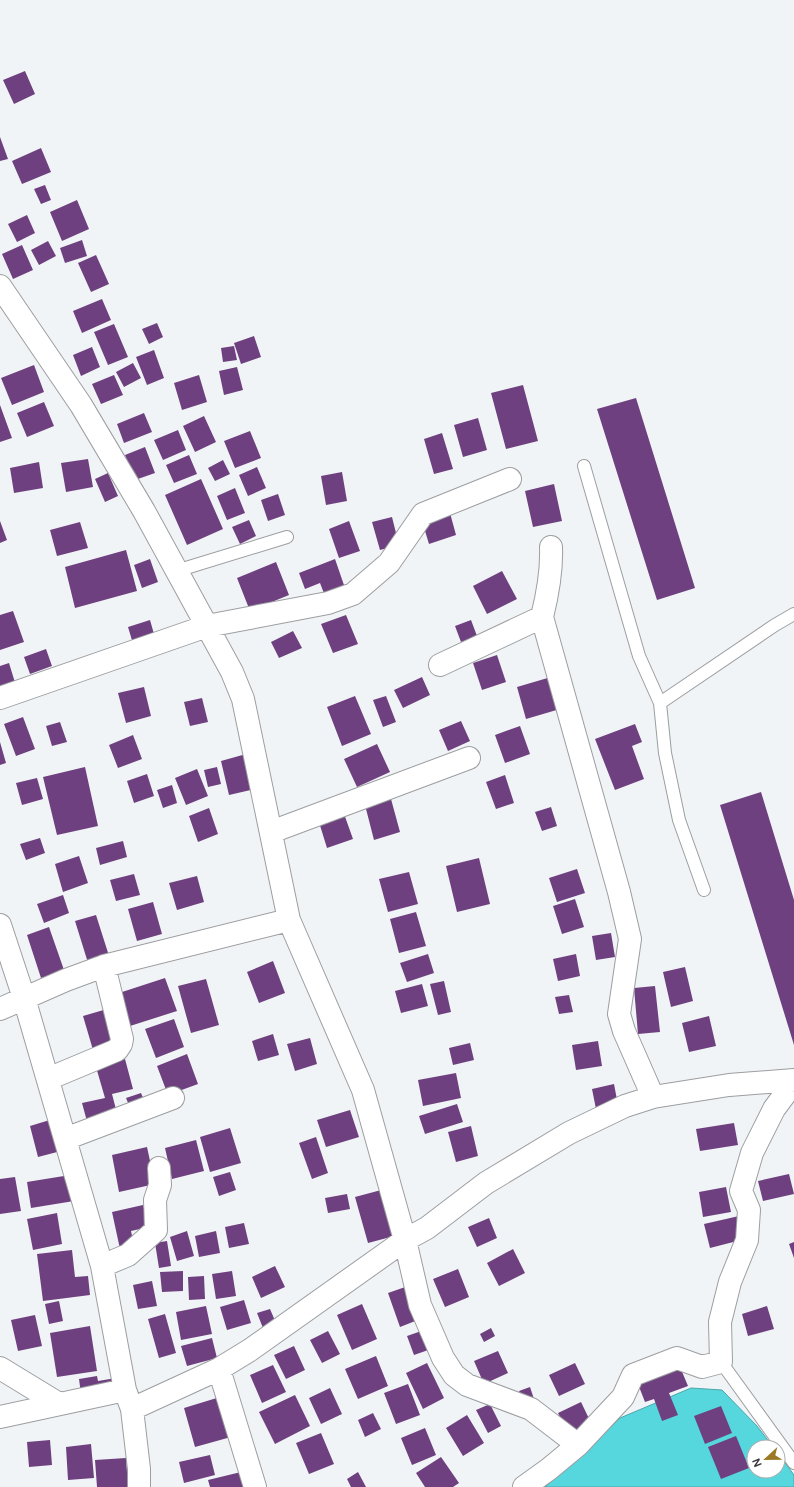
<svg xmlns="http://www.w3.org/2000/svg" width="794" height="1487" viewBox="0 0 794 1487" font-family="'DM Sans',sans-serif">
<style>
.water{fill:#56d6dd;stroke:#4da6ac}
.building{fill:#6e407f}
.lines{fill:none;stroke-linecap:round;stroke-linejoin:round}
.service-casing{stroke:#9c9ea0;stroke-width:14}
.minor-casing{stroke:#9c9ea0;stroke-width:24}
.service{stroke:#fff;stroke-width:12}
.minor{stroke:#fff;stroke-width:22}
</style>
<rect width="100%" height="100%" fill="#f1f4f6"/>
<!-- water -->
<path class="water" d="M 691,1388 L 722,1390 L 757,1426 L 773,1447 L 754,1447 L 754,1471 L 778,1471 L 778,1453 L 794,1475 L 794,1487 L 545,1487 L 620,1418 Z"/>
<!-- building -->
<path class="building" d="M 25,71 L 35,94 L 14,104 L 3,80 Z
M 0,137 L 8,159 L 0,161 Z
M 41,148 L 51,172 L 22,184 L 12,161 Z
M 45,185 L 51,200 L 41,204 L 34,189 Z
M 77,200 L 89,229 L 62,241 L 50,212 Z
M 27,215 L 35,233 L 17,242 L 8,224 Z
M 82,240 L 87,256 L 65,263 L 60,248 Z
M 48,241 L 56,256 L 39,265 L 31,250 Z
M 22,245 L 33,270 L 13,279 L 2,254 Z
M 96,255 L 109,284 L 91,292 L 78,263 Z
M 102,299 L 111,320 L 82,333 L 73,311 Z
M 157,323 L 163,337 L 149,344 L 142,329 Z
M 114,324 L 128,357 L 108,365 L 94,332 Z
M 254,336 L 261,357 L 241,364 L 234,343 Z
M 234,346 L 237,360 L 223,362 L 221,348 Z
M 92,347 L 100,367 L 81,376 L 73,355 Z
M 154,350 L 164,378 L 147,385 L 136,357 Z
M 133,363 L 141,378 L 124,387 L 116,372 Z
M 34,365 L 44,392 L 12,405 L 1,378 Z
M 237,367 L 243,390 L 224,395 L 219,371 Z
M 114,375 L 123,395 L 101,404 L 92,384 Z
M 199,375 L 207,402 L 182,410 L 174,383 Z
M 523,385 L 538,441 L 506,449 L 491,393 Z
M 636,398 L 695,588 L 657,600 L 597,409 Z
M 44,402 L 54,426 L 27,437 L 17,413 Z
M 0,405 L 12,438 L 0,442 Z
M 144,413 L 152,432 L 124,443 L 117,424 Z
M 204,416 L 216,442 L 195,452 L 183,426 Z
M 478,418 L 487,450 L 463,457 L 454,425 Z
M 178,430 L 186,450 L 163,460 L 154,440 Z
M 250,431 L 261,458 L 235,468 L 224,441 Z
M 442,433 L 453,469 L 434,474 L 424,439 Z
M 145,447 L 155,473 L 135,480 L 125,455 Z
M 189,455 L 197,474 L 174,483 L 166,465 Z
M 88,459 L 93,487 L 66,492 L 61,463 Z
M 223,460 L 230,474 L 215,481 L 208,468 Z
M 39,462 L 43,488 L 14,493 L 10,468 Z
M 257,467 L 266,488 L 248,496 L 239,475 Z
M 342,472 L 347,501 L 326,505 L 321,476 Z
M 108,473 L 118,496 L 105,502 L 95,479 Z
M 201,479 L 223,529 L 187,545 L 165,495 Z
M 554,484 L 562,521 L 533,527 L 525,491 Z
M 235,488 L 245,513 L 227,520 L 217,496 Z
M 278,494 L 285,515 L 268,521 L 261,500 Z
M 450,513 L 456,535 L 429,544 L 422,521 Z
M 392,517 L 399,545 L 380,550 L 372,522 Z
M 249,520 L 256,536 L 240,544 L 232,527 Z
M 0,521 L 7,540 L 0,543 Z
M 349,521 L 360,551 L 339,558 L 329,529 Z
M 80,522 L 88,548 L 57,556 L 50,530 Z
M 126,550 L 137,591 L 75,608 L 65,567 Z
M 150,559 L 158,582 L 142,588 L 134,565 Z
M 335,559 L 345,588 L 325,596 L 320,583 L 305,589 L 299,573 Z
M 276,562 L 289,595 L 250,611 L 237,578 Z
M 502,571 L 517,599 L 487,614 L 473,586 Z
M 13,611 L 24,642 L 0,650 L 0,615 Z
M 346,615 L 358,644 L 333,653 L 321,624 Z
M 150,620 L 156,641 L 134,647 L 128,627 Z
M 471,620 L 477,636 L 461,642 L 455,626 Z
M 293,631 L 302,648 L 279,658 L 271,642 Z
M 46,649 L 52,666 L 30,674 L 24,657 Z
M 497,655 L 506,682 L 482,690 L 473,663 Z
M 9,663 L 17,689 L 0,694 L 0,666 Z
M 422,677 L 430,695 L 403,708 L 394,690 Z
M 551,677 L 560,709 L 526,719 L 517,687 Z
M 144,687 L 151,716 L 126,723 L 118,693 Z
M 355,696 L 371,734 L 342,746 L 327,707 Z
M 386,696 L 396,722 L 383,727 L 373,700 Z
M 202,698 L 208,722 L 190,726 L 184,702 Z
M 23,717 L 35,749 L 16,756 L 4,724 Z
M 461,721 L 470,741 L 448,751 L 439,730 Z
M 60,722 L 67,742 L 52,746 L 46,726 Z
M 635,724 L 642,742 L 632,746 L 644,779 L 615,790 L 595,739 Z
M 520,726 L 530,754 L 505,763 L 495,735 Z
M 133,735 L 142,759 L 118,768 L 109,745 Z
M 0,742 L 6,763 L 0,765 Z
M 377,744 L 390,772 L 357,787 L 344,759 Z
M 246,754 L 255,789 L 229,795 L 221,761 Z
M 85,767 L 98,826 L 57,835 L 43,777 Z
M 217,767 L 221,784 L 208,787 L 204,770 Z
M 197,769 L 208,796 L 186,805 L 175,778 Z
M 147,774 L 154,796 L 134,803 L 127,781 Z
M 505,775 L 514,803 L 496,809 L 486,782 Z
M 37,778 L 43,799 L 22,805 L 16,783 Z
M 172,785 L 177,803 L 163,808 L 157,790 Z
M 761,792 L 794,900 L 794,1045 L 720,805 Z
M 391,799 L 400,832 L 374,840 L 365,805 Z
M 551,807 L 557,826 L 542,831 L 535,812 Z
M 209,808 L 218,834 L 198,842 L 189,816 Z
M 343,811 L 353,839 L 327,848 L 318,819 Z
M 40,838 L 45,853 L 26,860 L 20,844 Z
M 123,841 L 127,857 L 100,865 L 96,848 Z
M 79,856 L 88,883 L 63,892 L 55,864 Z
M 479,858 L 490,904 L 457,912 L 446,866 Z
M 577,869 L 585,893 L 557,902 L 549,878 Z
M 409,872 L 418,904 L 388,912 L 379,879 Z
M 134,874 L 140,895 L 116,901 L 110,880 Z
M 197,876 L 204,902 L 177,910 L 169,883 Z
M 63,895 L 69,913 L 44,923 L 37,904 Z
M 575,899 L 584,927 L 562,934 L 553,906 Z
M 153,902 L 162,934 L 137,941 L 128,909 Z
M 416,912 L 426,946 L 399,953 L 390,919 Z
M 96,915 L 110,959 L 89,966 L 75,921 Z
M 49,927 L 64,970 L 41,978 L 27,935 Z
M 611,933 L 615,957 L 596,960 L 592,936 Z
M 428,954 L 434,973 L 407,982 L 400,963 Z
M 576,954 L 580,976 L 558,981 L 553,959 Z
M 273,961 L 285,993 L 259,1003 L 247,972 Z
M 685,967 L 693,1001 L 671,1007 L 663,972 Z
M 165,978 L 177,1011 L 130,1026 L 119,993 Z
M 206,979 L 219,1025 L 191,1033 L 178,986 Z
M 444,981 L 451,1012 L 438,1015 L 430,984 Z
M 422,984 L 428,1006 L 401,1013 L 395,991 Z
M 655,986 L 660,1032 L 638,1034 L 634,988 Z
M 569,995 L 573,1012 L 559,1014 L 555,997 Z
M 107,1009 L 116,1044 L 93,1050 L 83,1016 Z
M 709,1016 L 716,1046 L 689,1052 L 682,1023 Z
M 174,1019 L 184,1047 L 156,1058 L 145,1029 Z
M 273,1034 L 279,1055 L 258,1061 L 252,1041 Z
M 310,1038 L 317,1064 L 295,1071 L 287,1044 Z
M 598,1041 L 602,1066 L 576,1070 L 572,1045 Z
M 470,1043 L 474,1060 L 453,1065 L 449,1048 Z
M 187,1054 L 198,1084 L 168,1095 L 157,1066 Z
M 125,1059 L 133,1089 L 112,1094 L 118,1117 L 88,1125 L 82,1103 L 105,1098 L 96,1067 Z
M 456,1073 L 461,1098 L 423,1106 L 418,1080 Z
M 614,1084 L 618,1105 L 596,1109 L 592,1089 Z
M 141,1093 L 146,1105 L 131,1110 L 126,1098 Z
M 457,1104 L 463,1122 L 425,1134 L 419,1116 Z
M 350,1110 L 359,1137 L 326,1147 L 317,1120 Z
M 53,1119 L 61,1151 L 38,1157 L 30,1126 Z
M 734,1123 L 738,1145 L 700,1151 L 696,1129 Z
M 471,1126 L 478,1156 L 456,1162 L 448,1132 Z
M 230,1128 L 241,1163 L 210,1172 L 200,1137 Z
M 316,1137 L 328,1173 L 312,1179 L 299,1143 Z
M 196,1140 L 204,1171 L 172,1179 L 165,1148 Z
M 147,1147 L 155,1184 L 119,1192 L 112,1155 Z
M 230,1172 L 236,1190 L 219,1196 L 213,1177 Z
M 789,1174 L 794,1194 L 763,1201 L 758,1181 Z
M 70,1175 L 74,1201 L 31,1208 L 27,1182 Z
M 15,1177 L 21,1211 L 0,1214 L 0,1179 Z
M 726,1187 L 731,1212 L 703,1217 L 699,1192 Z
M 385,1189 L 398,1235 L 368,1243 L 355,1197 Z
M 347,1194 L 350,1209 L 328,1213 L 325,1198 Z
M 143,1205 L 149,1227 L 131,1231 L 134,1245 L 120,1249 L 112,1212 Z
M 57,1213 L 62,1244 L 33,1250 L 27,1219 Z
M 739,1216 L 745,1239 L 710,1248 L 704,1224 Z
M 489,1218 L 497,1238 L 477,1247 L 468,1227 Z
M 244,1223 L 249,1244 L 229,1248 L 225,1227 Z
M 187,1231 L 194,1256 L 177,1261 L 170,1237 Z
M 216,1231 L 220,1253 L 199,1257 L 195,1236 Z
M 167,1241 L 171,1266 L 159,1268 L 155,1243 Z
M 794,1242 L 794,1258 L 789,1244 Z
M 513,1249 L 525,1273 L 499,1286 L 487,1263 Z
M 72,1250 L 75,1277 L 88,1276 L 90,1295 L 43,1301 L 37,1254 Z
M 275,1266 L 285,1287 L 261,1298 L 252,1277 Z
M 458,1269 L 469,1297 L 445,1307 L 433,1279 Z
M 183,1271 L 183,1291 L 162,1292 L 160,1272 Z
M 232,1271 L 236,1296 L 216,1299 L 212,1274 Z
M 204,1276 L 205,1299 L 189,1300 L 188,1277 Z
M 152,1281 L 157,1306 L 138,1309 L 133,1285 Z
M 411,1285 L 423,1318 L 400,1327 L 388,1293 Z
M 244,1300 L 251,1323 L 227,1330 L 220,1307 Z
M 59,1301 L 63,1321 L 49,1324 L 45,1304 Z
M 362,1304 L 377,1339 L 352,1350 L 337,1315 Z
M 206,1306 L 212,1334 L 181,1340 L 176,1312 Z
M 767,1306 L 774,1329 L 748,1336 L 742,1314 Z
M 270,1309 L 276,1323 L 263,1328 L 257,1313 Z
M 165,1314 L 176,1353 L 159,1358 L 148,1319 Z
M 35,1315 L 42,1346 L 18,1351 L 11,1320 Z
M 90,1326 L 97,1371 L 57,1377 L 50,1333 Z
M 491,1328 L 495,1336 L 484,1342 L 480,1334 Z
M 427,1329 L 434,1348 L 414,1355 L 407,1336 Z
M 328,1331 L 340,1354 L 322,1363 L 310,1340 Z
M 212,1338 L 217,1358 L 187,1366 L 181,1346 Z
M 294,1346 L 305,1370 L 286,1379 L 274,1355 Z
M 498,1351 L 508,1373 L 484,1384 L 474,1361 Z
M 376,1356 L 388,1386 L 358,1399 L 345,1369 Z
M 678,1362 L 688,1386 L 669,1393 L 678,1415 L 662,1421 L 654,1399 L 645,1402 L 636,1379 Z
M 427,1363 L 444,1398 L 423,1409 L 406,1373 Z
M 575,1363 L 585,1384 L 559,1396 L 549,1375 Z
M 273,1365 L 286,1392 L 262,1403 L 250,1375 Z
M 97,1376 L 98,1381 L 116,1378 L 117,1387 L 81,1394 L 79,1379 Z
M 408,1384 L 420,1415 L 396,1424 L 384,1393 Z
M 530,1387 L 534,1399 L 524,1402 L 519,1391 Z
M 330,1388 L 342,1414 L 321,1424 L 309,1398 Z
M 295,1395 L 310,1426 L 275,1444 L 259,1412 Z
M 220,1397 L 231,1437 L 195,1447 L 184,1408 Z
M 581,1402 L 593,1427 L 570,1438 L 558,1413 Z
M 490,1404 L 501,1426 L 488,1433 L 476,1410 Z
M 721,1406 L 732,1433 L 705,1444 L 694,1416 Z
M 373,1413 L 381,1429 L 365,1437 L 358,1420 Z
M 467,1415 L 484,1443 L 463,1456 L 446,1428 Z
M 425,1428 L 436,1455 L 412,1465 L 401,1438 Z
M 321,1433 L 334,1464 L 309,1474 L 296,1443 Z
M 736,1436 L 749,1468 L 721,1479 L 708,1447 Z
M 50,1440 L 52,1465 L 29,1467 L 27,1442 Z
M 91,1444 L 94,1478 L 68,1480 L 66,1447 Z
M 210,1455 L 215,1475 L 184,1483 L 179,1462 Z
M 441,1457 L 459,1483 L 453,1487 L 425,1487 L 416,1473 Z
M 126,1458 L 128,1487 L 97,1487 L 95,1460 Z
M 241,1472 L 244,1487 L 210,1487 L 208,1480 Z
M 358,1472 L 366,1487 L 351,1487 L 347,1479 Z"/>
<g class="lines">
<!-- service casing -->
<g class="service-casing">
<path id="service" d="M 584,466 L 639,656 L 660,703
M 176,571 L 287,537
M 704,890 L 679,820 L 665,753 L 660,703 L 775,625 L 794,614
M 721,1362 L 794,1463"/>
</g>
<!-- minor casing -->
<g class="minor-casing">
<path id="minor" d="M 0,286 L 81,405 L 144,511 L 232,672 L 243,699 L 289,920 L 363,1090 L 405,1240 L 420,1305 L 443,1358 L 454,1375 L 467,1385 L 531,1409 L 578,1445
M 440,665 L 542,617
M 0,698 L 207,626 L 328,603 L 353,594 L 389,563 L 423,514 L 510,479
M 271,832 L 469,758
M 0,925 L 24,998 L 102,1266 L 125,1390 L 132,1409 L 139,1469 L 139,1487
M 0,1009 L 66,980 L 104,966 L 289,920
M 48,1079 L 117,1050 L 121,1044 L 122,1039 L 104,966
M 653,1097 L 729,1085 L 794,1080
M 65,1139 L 173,1098
M 102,1266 L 128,1255 L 156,1230 L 155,1200 L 160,1185 L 159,1168
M 0,1368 L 59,1404
M 219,1369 L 255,1487
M 132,1409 L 219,1369 L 250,1350 L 405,1240 L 427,1228 L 486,1183 L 569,1133 L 625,1106 L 653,1097 L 624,1031 L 619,1014 L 630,939 L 619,892 L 542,617 C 548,593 552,571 551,547
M 0,1417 L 125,1390
M 524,1487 L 549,1469 L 578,1445 L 623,1397 L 633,1375 L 677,1358 L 702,1367 L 721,1362 L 720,1322 L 730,1282 L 747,1240 L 749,1210 L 741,1191 L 752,1153 L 774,1109 L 794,1082"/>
</g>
<!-- service -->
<use href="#service" class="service"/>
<!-- minor -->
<use href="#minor" class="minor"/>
</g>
<!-- north arrow -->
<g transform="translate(766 1459) rotate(248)"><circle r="19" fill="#ffffff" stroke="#afafaf"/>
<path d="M0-3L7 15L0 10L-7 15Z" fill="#9c7924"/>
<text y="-6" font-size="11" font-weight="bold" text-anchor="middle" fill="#373738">N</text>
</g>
</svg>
